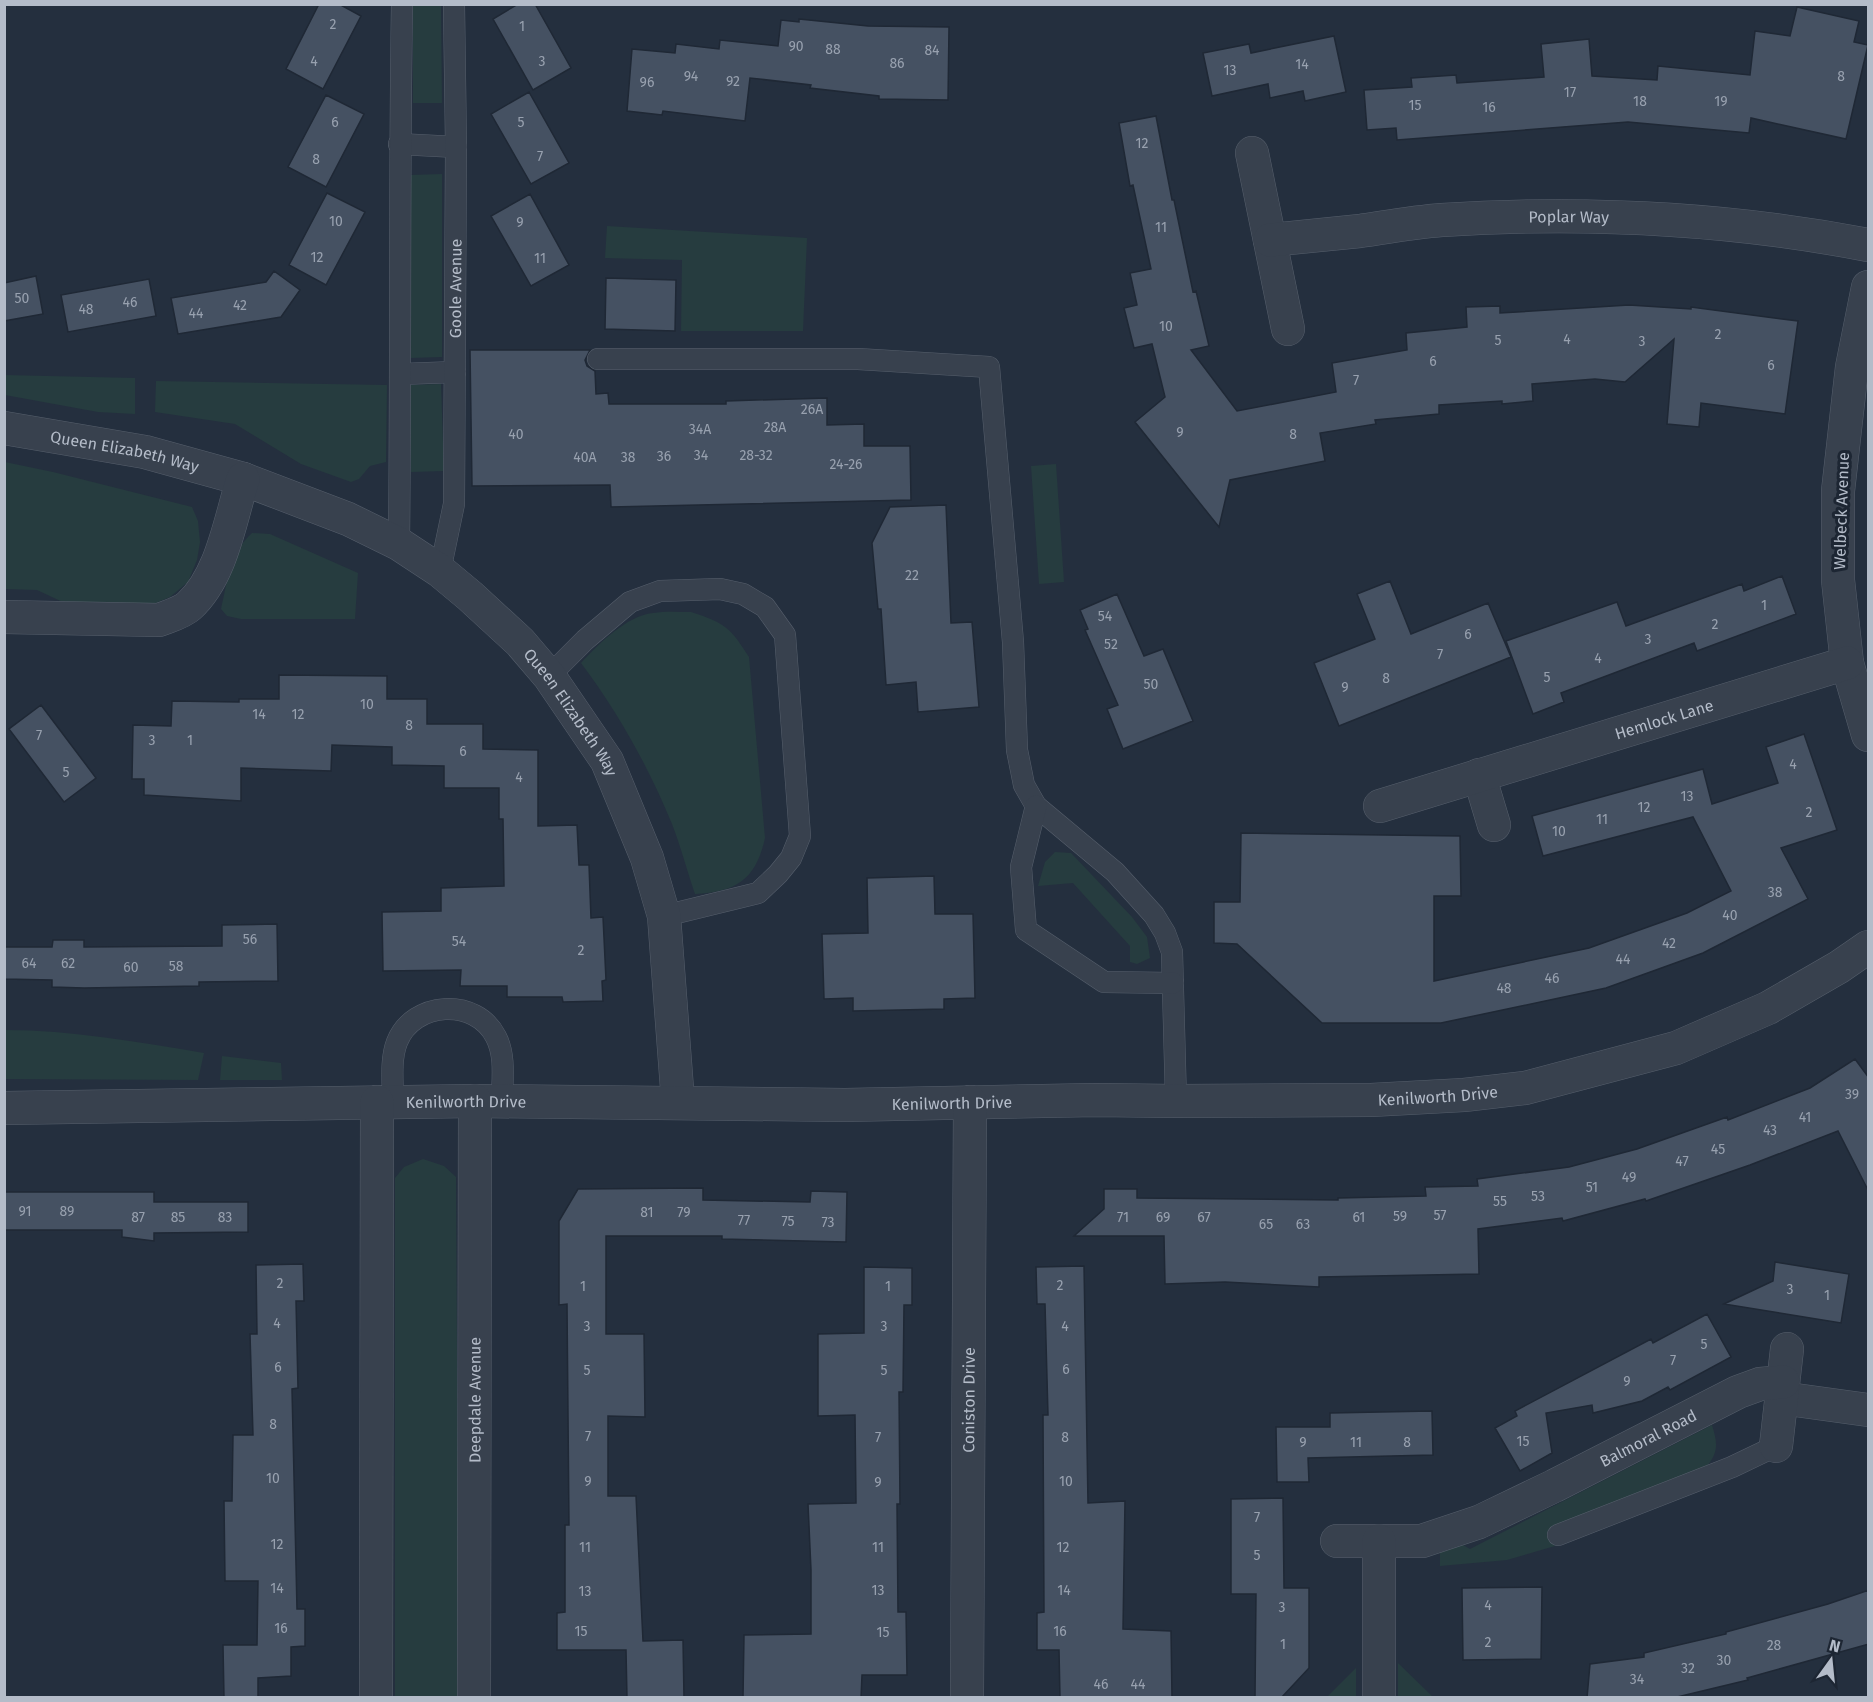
<svg xmlns="http://www.w3.org/2000/svg" width="1873" height="1702" viewBox="0 0 1873 1702" font-family="'Fira Sans',sans-serif">
<style>
.green{fill:#263c3f}
.building{fill:#455162;stroke:#1f2835;stroke-width:1.5}
.lines{fill:none;stroke-linecap:round;stroke-linejoin:round}
.lane-casing{stroke:#565f6c;stroke-width:22}
.street-casing{stroke:#565f6c;stroke-width:34}
.lane{stroke:#38414e;stroke-width:21}
.street{stroke:#38414e;stroke-width:33}
.labels{text-anchor:middle;stroke-width:6;stroke-linejoin:round;paint-order:stroke}
.number-label{font-size:14px;fill:#98a1af}
.street-label{font-size:16px;fill:#b4bcc9;stroke:#1d2633}
</style>
<rect width="100%" height="100%" fill="#242f3e"/>
<!-- green -->
<path class="green" d="M 413,5 L 441,5 L 442,103 L 413,103 Z
M 442,174 L 442,357 L 410,358 L 410,175 Z
M 607,226 L 807,238 L 803,331 L 681,331 L 682,260 L 605,258 Z
M 4,375 L 135,378 L 135,414 L 98,412 L 5,395 Z
M 156,381 L 387,385 L 386,462 L 370,466 L 359,479 L 351,482 L 301,464 L 235,424 L 155,412 Z
M 441,384 L 444,471 L 411,472 L 409,385 Z
M 5,462 L 53,472 L 192,507 L 198,521 L 200,542 L 197,560 L 188,582 L 170,597 L 151,605 L 67,604 L 37,590 L 5,589 Z
M 1056,464 L 1064,582 L 1039,584 L 1031,466 Z
M 252,533 L 270,534 L 358,573 L 355,619 L 241,619 L 227,616 L 221,609 C 228,580 229,554 252,533 Z
M 691,612 C 725,623 730,627 749,657 L 765,838 C 756,879 737,892 695,894 C 687,871 681,847 672,824 C 649,768 618,712 581,663 C 599,644 626,616 653,613 C 666,611 678,612 691,612 Z
M 1055,852 L 1071,853 L 1132,917 L 1147,937 L 1150,958 L 1137,964 L 1130,962 L 1130,946 L 1073,883 L 1038,886 L 1045,862 Z
M 5,1030 C 72,1030 138,1042 204,1053 L 198,1080 L 5,1079 Z
M 222,1056 L 281,1063 L 282,1080 L 220,1080 Z
M 423,1159 L 444,1166 L 456,1177 L 459,1697 L 395,1698 L 395,1178 L 404,1167 Z
M 1712,1425 C 1717,1441 1719,1451 1708,1465 L 1549,1529 L 1555,1546 L 1507,1560 L 1440,1566 L 1440,1549 L 1456,1541 L 1470,1549 Z
M 1398,1663 L 1433,1697 L 1398,1697 Z
M 1356,1668 L 1356,1697 L 1327,1697 Z"/>
<!-- building -->
<path class="building" d="M 319,4 L 339,4 L 361,16 L 323,89 L 286,69 Z
M 518,4 L 535,4 L 571,68 L 533,90 L 493,19 Z
M 1797,7 L 1859,21 L 1854,42 L 1868,45 L 1846,139 L 1751,118 L 1749,133 L 1628,122 L 1397,140 L 1396,128 L 1367,130 L 1364,90 L 1412,87 L 1411,78 L 1456,75 L 1457,83 L 1544,77 L 1541,44 L 1589,39 L 1592,76 L 1657,80 L 1658,66 L 1750,75 L 1755,31 L 1790,36 Z
M 799,19 L 868,26 L 949,27 L 948,100 L 879,99 L 879,96 L 810,88 L 811,85 L 750,78 L 745,121 L 663,111 L 662,115 L 627,111 L 632,49 L 675,53 L 676,44 L 719,49 L 720,40 L 778,46 L 781,20 L 799,22 Z
M 1334,36 L 1346,92 L 1305,101 L 1303,91 L 1270,98 L 1268,84 L 1212,96 L 1203,53 L 1249,44 L 1251,53 Z
M 529,92 L 569,163 L 531,184 L 491,114 Z
M 326,95 L 364,114 L 326,187 L 288,167 Z
M 1156,116 L 1172,200 L 1174,200 L 1193,292 L 1196,291 L 1209,346 L 1191,350 L 1237,411 L 1336,392 L 1332,363 L 1407,350 L 1406,333 L 1467,327 L 1466,307 L 1500,306 L 1500,313 L 1629,305 L 1691,309 L 1691,307 L 1798,321 L 1785,414 L 1701,403 L 1699,427 L 1667,424 L 1674,339 L 1625,382 L 1595,379 L 1532,384 L 1533,401 L 1502,404 L 1502,401 L 1439,405 L 1439,414 L 1375,420 L 1376,424 L 1320,433 L 1325,461 L 1230,480 L 1219,527 L 1135,422 L 1165,397 L 1152,344 L 1134,348 L 1124,308 L 1137,305 L 1130,273 L 1151,269 L 1133,185 L 1130,186 L 1119,123 Z
M 327,193 L 365,212 L 326,285 L 289,265 Z
M 530,194 L 569,265 L 531,286 L 491,216 Z
M 274,271 L 300,290 L 281,317 L 178,334 L 171,298 L 266,282 Z
M 36,276 L 43,314 L 4,321 L 4,283 Z
M 606,278 L 676,280 L 675,331 L 605,329 Z
M 149,279 L 156,316 L 68,332 L 61,295 Z
M 470,350 L 590,350 L 585,360 L 587,366 L 595,371 L 596,394 L 608,393 L 609,404 L 726,404 L 726,401 L 827,398 L 827,425 L 864,424 L 864,446 L 910,446 L 911,500 L 611,507 L 610,485 L 472,486 Z
M 946,505 L 951,623 L 972,622 L 979,707 L 918,712 L 916,682 L 886,685 L 881,609 L 878,609 L 872,543 L 890,507 Z
M 1782,576 L 1796,614 L 1697,651 L 1694,643 L 1561,693 L 1564,702 L 1533,714 L 1506,641 L 1617,602 L 1626,626 L 1742,584 L 1744,591 Z
M 1390,581 L 1411,634 L 1488,603 L 1511,657 L 1339,726 L 1314,663 L 1375,639 L 1357,594 Z
M 1117,594 L 1144,656 L 1163,649 L 1193,721 L 1123,749 L 1107,709 L 1118,705 L 1085,630 L 1088,629 L 1080,610 Z
M 279,675 L 387,676 L 387,699 L 427,699 L 427,724 L 483,724 L 483,749 L 538,750 L 538,826 L 577,825 L 579,865 L 589,865 L 591,918 L 603,917 L 606,980 L 602,981 L 603,1001 L 563,1002 L 562,997 L 507,997 L 507,986 L 460,986 L 461,970 L 383,971 L 382,912 L 441,911 L 441,888 L 504,886 L 503,819 L 499,819 L 499,788 L 444,788 L 444,766 L 392,765 L 392,747 L 332,745 L 331,771 L 241,768 L 241,801 L 144,795 L 144,779 L 132,779 L 133,725 L 171,726 L 172,701 L 239,702 L 239,699 L 279,699 Z
M 41,705 L 96,778 L 64,802 L 9,729 Z
M 1804,734 L 1837,830 L 1781,848 L 1808,899 L 1703,953 L 1606,988 L 1441,1023 L 1322,1023 L 1237,944 L 1214,943 L 1214,902 L 1240,902 L 1241,833 L 1460,836 L 1461,896 L 1434,896 L 1434,981 L 1589,948 L 1687,913 L 1731,891 L 1693,817 L 1543,856 L 1532,816 L 1703,769 L 1712,804 L 1778,783 L 1766,747 Z
M 934,876 L 935,914 L 973,914 L 975,998 L 944,999 L 944,1009 L 853,1011 L 853,998 L 824,999 L 822,934 L 868,933 L 867,878 Z
M 277,924 L 278,981 L 199,982 L 199,986 L 84,988 L 52,987 L 52,980 L 4,979 L 4,947 L 52,947 L 53,940 L 84,940 L 84,947 L 222,946 L 222,925 Z
M 1855,1059 L 1869,1078 L 1869,1192 L 1838,1131 L 1750,1165 L 1646,1201 L 1645,1199 L 1563,1221 L 1562,1218 L 1478,1229 L 1479,1274 L 1319,1277 L 1319,1287 L 1225,1282 L 1165,1284 L 1164,1236 L 1074,1236 L 1104,1209 L 1104,1189 L 1137,1189 L 1137,1198 L 1338,1200 L 1338,1198 L 1426,1196 L 1425,1187 L 1478,1186 L 1477,1179 L 1569,1167 L 1637,1149 L 1727,1117 L 1728,1120 L 1810,1088 Z
M 703,1188 L 703,1200 L 810,1202 L 811,1191 L 847,1192 L 846,1242 L 722,1239 L 722,1236 L 606,1236 L 606,1334 L 644,1334 L 645,1417 L 608,1416 L 608,1496 L 636,1496 L 643,1641 L 683,1640 L 684,1698 L 627,1698 L 626,1650 L 557,1650 L 557,1613 L 565,1612 L 565,1525 L 569,1525 L 567,1304 L 559,1305 L 559,1221 L 578,1189 Z
M 4,1192 L 154,1192 L 154,1202 L 248,1202 L 248,1232 L 154,1233 L 154,1241 L 122,1237 L 122,1230 L 4,1230 Z
M 1775,1262 L 1849,1274 L 1841,1323 L 1724,1304 L 1773,1281 Z
M 303,1264 L 304,1301 L 296,1301 L 298,1388 L 292,1389 L 297,1609 L 305,1609 L 305,1646 L 291,1647 L 291,1676 L 258,1678 L 258,1698 L 224,1698 L 223,1645 L 257,1645 L 258,1581 L 225,1581 L 224,1501 L 232,1501 L 233,1435 L 253,1435 L 250,1334 L 257,1334 L 256,1265 Z
M 1084,1266 L 1088,1503 L 1125,1501 L 1123,1629 L 1171,1631 L 1172,1698 L 1060,1698 L 1059,1650 L 1037,1650 L 1037,1613 L 1044,1612 L 1043,1415 L 1048,1415 L 1045,1304 L 1037,1304 L 1036,1267 Z
M 864,1267 L 912,1268 L 912,1305 L 904,1305 L 903,1392 L 899,1392 L 900,1504 L 897,1504 L 898,1612 L 906,1612 L 907,1675 L 862,1675 L 861,1698 L 743,1698 L 744,1635 L 811,1634 L 811,1570 L 808,1504 L 856,1503 L 855,1415 L 818,1416 L 818,1334 L 864,1333 Z
M 1707,1314 L 1731,1357 L 1670,1390 L 1668,1387 L 1642,1401 L 1593,1413 L 1592,1405 L 1546,1413 L 1552,1453 L 1520,1471 L 1495,1428 L 1517,1416 L 1515,1411 L 1651,1339 L 1653,1343 Z
M 1432,1411 L 1433,1455 L 1308,1458 L 1309,1482 L 1277,1482 L 1276,1427 L 1330,1427 L 1330,1413 Z
M 1283,1498 L 1284,1588 L 1309,1588 L 1309,1668 L 1281,1698 L 1255,1698 L 1256,1594 L 1231,1594 L 1231,1499 Z
M 1542,1587 L 1541,1659 L 1463,1660 L 1462,1588 Z
M 1869,1590 L 1869,1644 L 1747,1678 L 1748,1680 L 1673,1698 L 1587,1698 L 1590,1664 L 1644,1657 L 1644,1653 L 1726,1634 L 1726,1632 L 1828,1604 Z"/>
<g class="lines">
<!-- lane casing -->
<g class="lane-casing">
<g id="lane">
<path d="M 399,144 L 456,147"/>
<path d="M 598,359 L 858,359 L 989,367 L 1013,642 L 1017,750 L 1024,785 L 1036,806 L 1115,872 L 1154,915 L 1165,933 L 1172,952 L 1176,1101"/>
<path d="M 401,374 L 455,372"/>
<path d="M 399,544 C 401,364 399,184 402,4"/>
<path id="s1" d="M 440,571 L 454,504 L 456,147 L 454,4"/>
<path d="M 549,676 L 585,640 L 630,602 L 660,591 L 720,589 L 743,594 L 765,607 L 785,635 L 800,836 L 791,858 L 778,874 L 758,893 L 664,916"/>
<path d="M 1036,806 L 1021,867 L 1026,930 L 1104,982 L 1173,983"/>
<path d="M 393,1102 C 393,1083 390,1060 397,1042 C 413,1001 476,997 496,1037 C 506,1056 502,1081 502,1101"/>
<path d="M 1558,1535 L 1732,1467 L 1776,1446"/>
</g>
</g>
<!-- street casing -->
<g class="street-casing">
<g id="street">
<path d="M 1252,153 L 1288,329"/>
<path id="s2" d="M 1270,240 C 1300,237 1330,234 1360,231 C 1387,227 1415,222 1442,220 C 1585,211 1728,218 1868,245"/>
<path d="M 1868,287 L 1852,367 L 1838,491 L 1838,580 L 1847,663 L 1868,735"/>
<path id="s3" d="M 4,428 L 145,452 L 243,479 L 348,519 L 399,544 L 440,571 L 470,596 L 520,642 L 549,676 L 607,761 L 647,858 L 664,916 L 678,1102"/>
<path d="M 4,617 L 159,620 C 169,616 181,613 189,606 C 222,576 230,520 243,479"/>
<path d="M 1479,775 L 1494,825"/>
<path id="s4" d="M 1380,806 L 1847,663"/>
<path id="s5" d="M 4,1108 L 475,1101 L 845,1105 L 1096,1100 L 1176,1101 L 1371,1100 L 1464,1095 L 1525,1088 L 1676,1048 L 1768,1008 L 1839,967 L 1868,947"/>
<path d="M 1781,1398 L 1868,1410"/>
<path d="M 1776,1446 L 1787,1349"/>
<path id="s6" d="M 1337,1541 L 1422,1541 L 1479,1522 L 1554,1486 L 1738,1392 L 1760,1384 L 1783,1382"/>
<path d="M 1379,1541 L 1379,1698"/>
<path d="M 376,1698 L 377,1102"/>
<path id="s7" d="M 474,1698 L 475,1101"/>
<path id="s8" d="M 967,1698 L 970,1102"/>
</g>
</g>
<!-- lane -->
<use href="#lane" class="lane"/>
<!-- street -->
<use href="#street" class="street"/>
</g>
<g class="labels">
<!-- number labels -->
<g class="number-label">
<text x="333" y="29">2</text>
<text x="522" y="31">1</text>
<text x="796" y="51">90</text>
<text x="833" y="54">88</text>
<text x="932" y="55">84</text>
<text x="314" y="66">4</text>
<text x="542" y="66">3</text>
<text x="897" y="68">86</text>
<text x="1302" y="69">14</text>
<text x="1230" y="75">13</text>
<text x="691" y="81">94</text>
<text x="1841" y="81">8</text>
<text x="733" y="86">92</text>
<text x="647" y="87">96</text>
<text x="1570" y="97">17</text>
<text x="1640" y="106">18</text>
<text x="1721" y="106">19</text>
<text x="1415" y="110">15</text>
<text x="1489" y="112">16</text>
<text x="335" y="127">6</text>
<text x="521" y="127">5</text>
<text x="1142" y="148">12</text>
<text x="540" y="161">7</text>
<text x="316" y="164">8</text>
<text x="336" y="226">10</text>
<text x="520" y="227">9</text>
<text x="1161" y="232">11</text>
<text x="317" y="262">12</text>
<text x="540" y="263">11</text>
<text x="22" y="303">50</text>
<text x="130" y="307">46</text>
<text x="240" y="310">42</text>
<text x="86" y="314">48</text>
<text x="196" y="318">44</text>
<text x="1166" y="331">10</text>
<text x="1718" y="339">2</text>
<text x="1567" y="344">4</text>
<text x="1498" y="345">5</text>
<text x="1642" y="346">3</text>
<text x="1433" y="366">6</text>
<text x="1771" y="370">6</text>
<text x="1356" y="385">7</text>
<text x="812" y="414">26A</text>
<text x="775" y="432">28A</text>
<text x="700" y="434">34A</text>
<text x="1180" y="437">9</text>
<text x="516" y="439">40</text>
<text x="1293" y="439">8</text>
<text x="701" y="460">34</text>
<text x="756" y="460">28-32</text>
<text x="664" y="461">36</text>
<text x="585" y="462">40A</text>
<text x="628" y="462">38</text>
<text x="846" y="469">24-26</text>
<text x="912" y="580">22</text>
<text x="1764" y="610">1</text>
<text x="1105" y="621">54</text>
<text x="1715" y="629">2</text>
<text x="1468" y="639">6</text>
<text x="1648" y="644">3</text>
<text x="1111" y="649">52</text>
<text x="1440" y="659">7</text>
<text x="1598" y="663">4</text>
<text x="1547" y="682">5</text>
<text x="1386" y="683">8</text>
<text x="1151" y="689">50</text>
<text x="1345" y="692">9</text>
<text x="367" y="709">10</text>
<text x="259" y="719">14</text>
<text x="298" y="719">12</text>
<text x="409" y="730">8</text>
<text x="39" y="740">7</text>
<text x="152" y="745">3</text>
<text x="190" y="745">1</text>
<text x="463" y="756">6</text>
<text x="1793" y="769">4</text>
<text x="66" y="777">5</text>
<text x="519" y="782">4</text>
<text x="1687" y="801">13</text>
<text x="1644" y="812">12</text>
<text x="1809" y="817">2</text>
<text x="1602" y="824">11</text>
<text x="1559" y="836">10</text>
<text x="1775" y="897">38</text>
<text x="1730" y="920">40</text>
<text x="250" y="944">56</text>
<text x="459" y="946">54</text>
<text x="1669" y="948">42</text>
<text x="581" y="955">2</text>
<text x="1623" y="964">44</text>
<text x="29" y="968">64</text>
<text x="68" y="968">62</text>
<text x="176" y="971">58</text>
<text x="131" y="972">60</text>
<text x="1552" y="983">46</text>
<text x="1504" y="993">48</text>
<text x="1852" y="1099">39</text>
<text x="1805" y="1122">41</text>
<text x="1770" y="1135">43</text>
<text x="1718" y="1154">45</text>
<text x="1682" y="1166">47</text>
<text x="1629" y="1182">49</text>
<text x="1592" y="1192">51</text>
<text x="1538" y="1201">53</text>
<text x="1500" y="1206">55</text>
<text x="25" y="1216">91</text>
<text x="67" y="1216">89</text>
<text x="647" y="1217">81</text>
<text x="684" y="1217">79</text>
<text x="1440" y="1220">57</text>
<text x="1400" y="1221">59</text>
<text x="138" y="1222">87</text>
<text x="178" y="1222">85</text>
<text x="225" y="1222">83</text>
<text x="1123" y="1222">71</text>
<text x="1163" y="1222">69</text>
<text x="1204" y="1222">67</text>
<text x="1359" y="1222">61</text>
<text x="744" y="1225">77</text>
<text x="788" y="1226">75</text>
<text x="828" y="1227">73</text>
<text x="1266" y="1229">65</text>
<text x="1303" y="1229">63</text>
<text x="280" y="1288">2</text>
<text x="1060" y="1290">2</text>
<text x="583" y="1291">1</text>
<text x="888" y="1291">1</text>
<text x="1790" y="1294">3</text>
<text x="1827" y="1300">1</text>
<text x="277" y="1328">4</text>
<text x="587" y="1331">3</text>
<text x="884" y="1331">3</text>
<text x="1065" y="1331">4</text>
<text x="1704" y="1349">5</text>
<text x="1673" y="1365">7</text>
<text x="278" y="1372">6</text>
<text x="1066" y="1374">6</text>
<text x="587" y="1375">5</text>
<text x="884" y="1375">5</text>
<text x="1627" y="1386">9</text>
<text x="273" y="1429">8</text>
<text x="588" y="1441">7</text>
<text x="878" y="1442">7</text>
<text x="1065" y="1442">8</text>
<text x="1523" y="1446">15</text>
<text x="1303" y="1447">9</text>
<text x="1356" y="1447">11</text>
<text x="1407" y="1447">8</text>
<text x="273" y="1483">10</text>
<text x="588" y="1486">9</text>
<text x="1066" y="1486">10</text>
<text x="878" y="1487">9</text>
<text x="1257" y="1522">7</text>
<text x="277" y="1549">12</text>
<text x="585" y="1552">11</text>
<text x="878" y="1552">11</text>
<text x="1063" y="1552">12</text>
<text x="1257" y="1560">5</text>
<text x="277" y="1593">14</text>
<text x="878" y="1595">13</text>
<text x="1064" y="1595">14</text>
<text x="585" y="1596">13</text>
<text x="1488" y="1610">4</text>
<text x="1282" y="1612">3</text>
<text x="281" y="1633">16</text>
<text x="581" y="1636">15</text>
<text x="1060" y="1636">16</text>
<text x="883" y="1637">15</text>
<text x="1488" y="1647">2</text>
<text x="1283" y="1649">1</text>
<text x="1774" y="1650">28</text>
<text x="1724" y="1665">30</text>
<text x="1688" y="1673">32</text>
<text x="1637" y="1684">34</text>
<text x="1101" y="1689">46</text>
<text x="1138" y="1689">44</text>
</g>
<!-- street labels -->
<g class="street-label">
<text dy="6" stroke="none"><textPath href="#s2" startOffset="300">Poplar Way</textPath></text>
<text dy="6" stroke="none"><textPath href="#s1" startOffset="284">Goole Avenue</textPath></text>
<text dy="6" stroke="none"><textPath href="#s3" startOffset="123">Queen Elizabeth Way</textPath></text>
<text transform="translate(1841 511) rotate(-88)" y="6">Welbeck Avenue</text>
<text dy="6" stroke="none"><textPath href="#s3" startOffset="657">Queen Elizabeth Way</textPath></text>
<text dy="6" stroke="none"><textPath href="#s4" startOffset="297">Hemlock Lane</textPath></text>
<text dy="6" stroke="none"><textPath href="#s5" startOffset="1434">Kenilworth Drive</textPath></text>
<text dy="6" stroke="none"><textPath href="#s5" startOffset="462">Kenilworth Drive</textPath></text>
<text dy="6" stroke="none"><textPath href="#s5" startOffset="948">Kenilworth Drive</textPath></text>
<text dy="6" stroke="none"><textPath href="#s7" startOffset="298">Deepdale Avenue</textPath></text>
<text dy="6" stroke="none"><textPath href="#s8" startOffset="298">Coniston Drive</textPath></text>
<text dy="6" stroke="none"><textPath href="#s6" startOffset="334">Balmoral Road</textPath></text>
</g>
</g>
<!-- border -->
<rect width="1873" height="1702" fill="none" stroke="#b4bcc9" stroke-width="12"/>
<!-- north arrow -->
<g transform="translate(1831 1660) rotate(15)" stroke="#1d2633" stroke-width="4.5" paint-order="stroke">
<path d="M0-4.5L10 22L0 15L-10 22Z" fill="#b4bcc9"/>
<text y="-9" font-size="16" font-weight="bold" text-anchor="middle" fill="#b4bcc9">N</text>
</g>
</svg>
